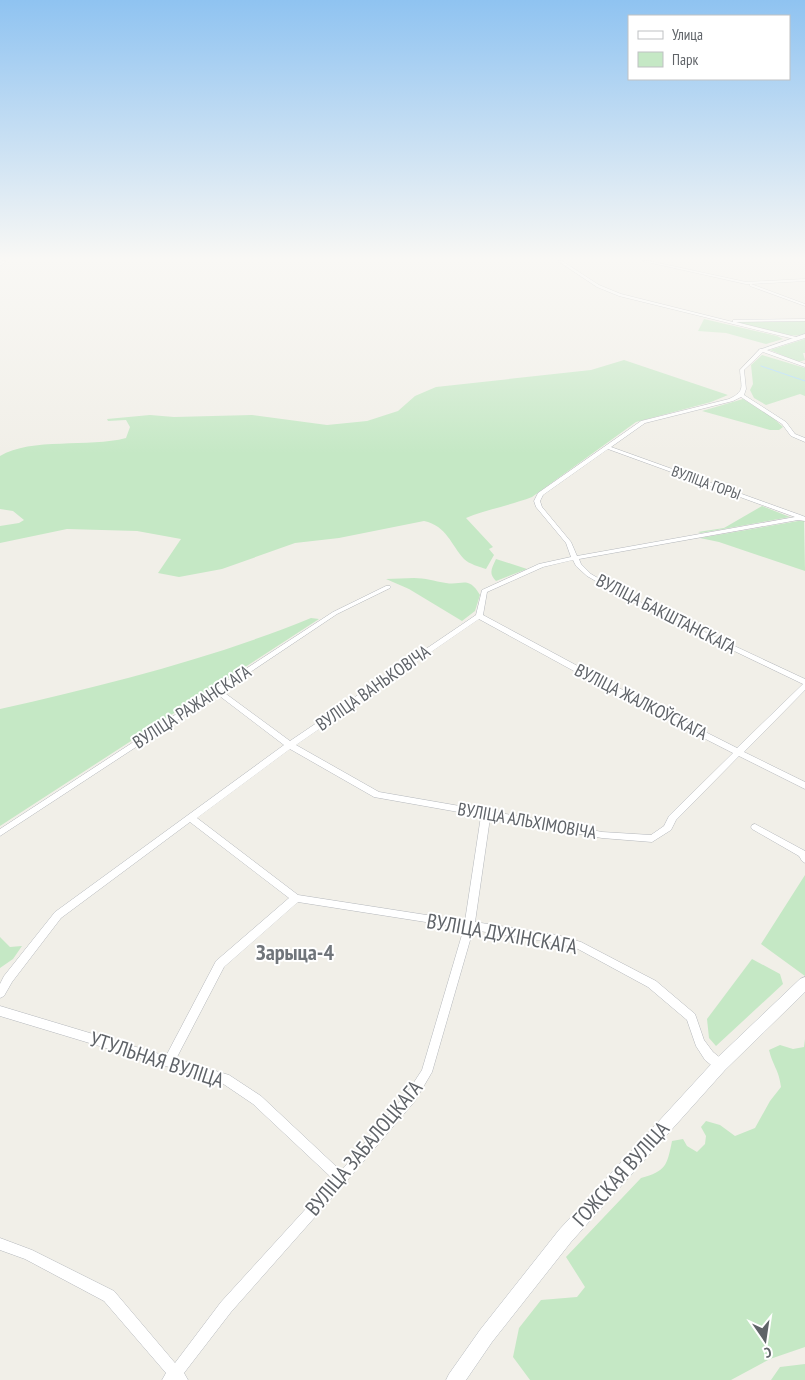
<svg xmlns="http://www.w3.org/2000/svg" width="805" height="1380" viewBox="0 0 805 1380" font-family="'PT Sans Narrow',sans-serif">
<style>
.green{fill:#c5e8c5}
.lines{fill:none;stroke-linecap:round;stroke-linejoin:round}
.stream{stroke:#aadaff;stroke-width:1}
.street-casing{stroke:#b5b8bc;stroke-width:1}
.secondary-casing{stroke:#b6babf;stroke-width:1}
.street{fill:#fff;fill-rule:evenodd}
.secondary{fill:#fff;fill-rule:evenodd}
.labels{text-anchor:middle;stroke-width:4;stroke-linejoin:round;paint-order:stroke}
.far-street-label{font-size:15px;fill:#5f6368;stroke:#fff}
.street-label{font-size:18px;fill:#5f6368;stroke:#fff}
.near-street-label{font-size:21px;fill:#5f6368;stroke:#fff}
.near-neighbourhood-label{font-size:22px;font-weight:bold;fill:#70757a;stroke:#fff}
</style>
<rect width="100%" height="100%" fill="#f1efe8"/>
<!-- green -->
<path class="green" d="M 704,319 L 777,336 L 783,339 L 766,344 L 726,333 L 698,331 Z
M 805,321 L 805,334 C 782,340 752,327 730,322 Z
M 805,339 L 805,353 L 803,353 L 805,360 L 798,362 L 770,350 Z
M 762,355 L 805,368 L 805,396 L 800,394 L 766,405 L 754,398 L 750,390 L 753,384 L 751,365 Z
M 624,360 L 728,395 L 711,402 L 636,422 L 532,497 C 511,505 488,509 466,518 L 493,547 L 489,549 L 494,555 L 486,569 C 480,567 469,564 464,559 C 451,545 447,526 424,521 L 339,538 L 295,543 L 222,569 L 179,577 L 158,573 L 181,539 L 137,531 L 67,529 L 0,543 L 0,526 L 19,523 L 24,520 L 13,511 L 0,509 L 0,456 C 31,437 89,448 126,438 L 130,427 L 126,420 L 108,421 L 107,419 L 150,415 L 174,417 L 252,415 L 327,425 L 367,421 L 398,411 L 415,396 L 436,387 L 591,370 Z
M 743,399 L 771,416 L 783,427 L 779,430 L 770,430 L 702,411 Z
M 762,506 L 790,517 L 701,533 L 698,532 L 724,528 Z
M 804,520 L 805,571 L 719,542 L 700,538 Z
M 496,559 L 527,569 L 496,581 C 488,573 492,568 496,559 Z
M 414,578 C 425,578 434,581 446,583 C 462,586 468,575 480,595 L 475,611 L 462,621 L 409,589 L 386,579 Z
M 311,618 L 319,619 L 0,826 L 0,709 C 105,685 211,659 311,618 Z
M 805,875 L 805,976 L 761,944 Z
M 0,937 L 10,947 L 22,946 L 13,959 L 0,968 Z
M 752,959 L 780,974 L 783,984 L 716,1046 L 709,1038 L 707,1019 Z
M 805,1039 L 805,1347 L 770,1359 L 731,1380 L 530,1380 L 513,1357 L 519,1328 L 541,1300 L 577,1297 L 585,1287 L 566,1257 L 641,1178 C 666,1171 667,1166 672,1141 L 683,1139 L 687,1146 L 697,1152 L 705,1144 L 706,1136 L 701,1127 L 706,1121 L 720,1125 L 735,1136 L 755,1128 L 770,1101 L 781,1087 C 779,1070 773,1066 769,1050 L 780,1045 L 793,1049 L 804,1047 Z
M 805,1364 L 805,1380 L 771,1380 L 780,1367 Z"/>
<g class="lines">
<!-- stream -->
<path class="stream" d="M 761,366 L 805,381"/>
<!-- street casing -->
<g class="street-casing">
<path id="street" d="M 2,261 L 6,261 L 0,266 L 0,263 Z
M 558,261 L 562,261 L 599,285 L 621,294 L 733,322 L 733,320 L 735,320 L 805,319 L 805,321 L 736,322 L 796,337 L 796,338 L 794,339 L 619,296 L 597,287 Z
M 643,261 L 649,261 L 746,282 L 805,279 L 805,281 L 751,284 L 805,304 L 805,306 L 750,286 L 750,284 L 746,284 Z
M 760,349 L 764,349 L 805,364 L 805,367 L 763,352 L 744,370 L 746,389 L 744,395 L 786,422 L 795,434 L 805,438 L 805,442 L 791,436 L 782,424 L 741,397 L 733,401 L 645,423 L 611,447 L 803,516 L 805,517 L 805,521 L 798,520 L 579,559 L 581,564 L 591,574 L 636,600 L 805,679 L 805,690 L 744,752 L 805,782 L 805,789 L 739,756 L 676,820 L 671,830 L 652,842 L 602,838 L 490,818 L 475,922 L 557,935 L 581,942 L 656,981 L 695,1014 L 704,1040 L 713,1052 L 724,1061 L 725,1065 L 724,1069 L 720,1070 L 716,1069 L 705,1060 L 696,1046 L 687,1020 L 648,987 L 578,949 L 557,943 L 473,930 L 432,1072 L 415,1101 L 345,1183 L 231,1312 L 184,1373 L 188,1380 L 162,1380 L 166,1373 L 104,1301 L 25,1259 L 0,1250 L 0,1238 L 32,1250 L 114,1291 L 175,1363 L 221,1302 L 333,1179 L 253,1104 L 222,1083 L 0,1016 L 0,1006 L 166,1056 L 216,961 L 289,898 L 190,822 L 61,918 L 12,982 L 4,996 L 0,998 L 0,984 L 4,976 L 55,912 L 284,745 L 217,694 L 0,836 L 0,829 L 333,612 L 386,586 L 390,586 L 391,587 L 390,588 L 337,614 L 222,691 L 290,741 L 476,615 L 482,590 L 539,564 L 571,557 L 566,543 L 536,507 L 534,501 L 538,493 L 641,421 L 729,399 C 746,391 741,387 740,370 ZM 608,449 L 795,517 L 577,556 L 571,542 L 542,507 L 540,501 L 543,495 ZM 573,560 L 576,566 L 587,576 L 632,602 L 803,684 L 737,748 L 611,684 L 483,615 L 487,592 L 543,567 ZM 479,619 L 605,688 L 733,753 L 669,816 L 664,826 L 651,835 L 602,832 L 552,822 L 379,792 L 296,745 ZM 290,749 L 374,797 L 481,816 L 465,921 L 298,895 L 197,818 ZM 298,902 L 464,928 L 422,1070 L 407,1093 L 341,1171 L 261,1096 L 229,1075 L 176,1059 L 224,967 Z
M 755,824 L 805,851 L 805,863 L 802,861 L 799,856 L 752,829 L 751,827 L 752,825 Z"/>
</g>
<!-- secondary casing -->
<g class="secondary-casing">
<path id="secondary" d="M 805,334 L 805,338 L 764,351 L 759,350 Z
M 805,977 L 805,992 L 725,1070 L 571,1242 L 492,1342 L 466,1380 L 446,1380 L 449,1374 L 480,1330 L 559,1230 L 715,1060 L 800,979 Z"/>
</g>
<!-- street -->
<use href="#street" class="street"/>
<!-- secondary -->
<use href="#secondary" class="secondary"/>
</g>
<!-- sky -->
<linearGradient id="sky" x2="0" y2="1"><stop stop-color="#8fc3f1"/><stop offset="0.57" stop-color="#f9f8f5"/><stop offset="1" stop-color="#f9f8f5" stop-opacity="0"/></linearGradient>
<rect width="805" height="454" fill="url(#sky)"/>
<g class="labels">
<!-- far-street labels -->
<g class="far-street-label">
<text transform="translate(706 483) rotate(20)" y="5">ВУЛІЦА ГОРЫ</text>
</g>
<!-- street labels -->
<g class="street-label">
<text transform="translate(666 614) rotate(27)" y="6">ВУЛІЦА БАКШТАНСКАГА</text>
<text transform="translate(373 688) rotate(-35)" y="6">ВУЛІЦА ВАНЬКОВІЧА</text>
<text transform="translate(641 702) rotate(27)" y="6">ВУЛІЦА ЖАЛКОЎСКАГА</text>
<text transform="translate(192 707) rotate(-33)" y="6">ВУЛІЦА РАЖАНСКАГА</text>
<text transform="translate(527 821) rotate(10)" y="6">ВУЛІЦА АЛЬХІМОВІЧА</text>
</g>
<!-- near-street labels -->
<g class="near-street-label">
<text transform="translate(502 934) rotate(10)" y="7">ВУЛІЦА ДУХІНСКАГА</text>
<text transform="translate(157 1060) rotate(18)" y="7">УТУЛЬНАЯ ВУЛІЦА</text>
<text transform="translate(364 1148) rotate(-50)" y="7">ВУЛІЦА ЗАБАЛОЦКАГА</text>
<text transform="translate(621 1174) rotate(-48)" y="7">ГОЖСКАЯ ВУЛІЦА</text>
</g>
<!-- near-neighbourhood labels -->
<g class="near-neighbourhood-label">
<text x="295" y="960">Зарыца-4</text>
</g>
</g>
<!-- legend -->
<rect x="628" y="15" width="162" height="65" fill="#ffffff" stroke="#bfc1c3"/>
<rect x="638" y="31" width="25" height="8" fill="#ffffff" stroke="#bfc1c3"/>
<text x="672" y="40" font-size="15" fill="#5f6368">Улица</text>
<rect x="638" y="52" width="25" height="15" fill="#c5e8c5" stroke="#bfc1c3"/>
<text x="672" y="65" font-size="15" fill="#5f6368">Парк</text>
<!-- north arrow -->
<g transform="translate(765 1340) rotate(167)" stroke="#ffffff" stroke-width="4" paint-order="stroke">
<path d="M0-4L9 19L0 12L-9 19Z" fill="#5f6368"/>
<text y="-8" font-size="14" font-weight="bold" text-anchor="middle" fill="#5f6368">С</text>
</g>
</svg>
